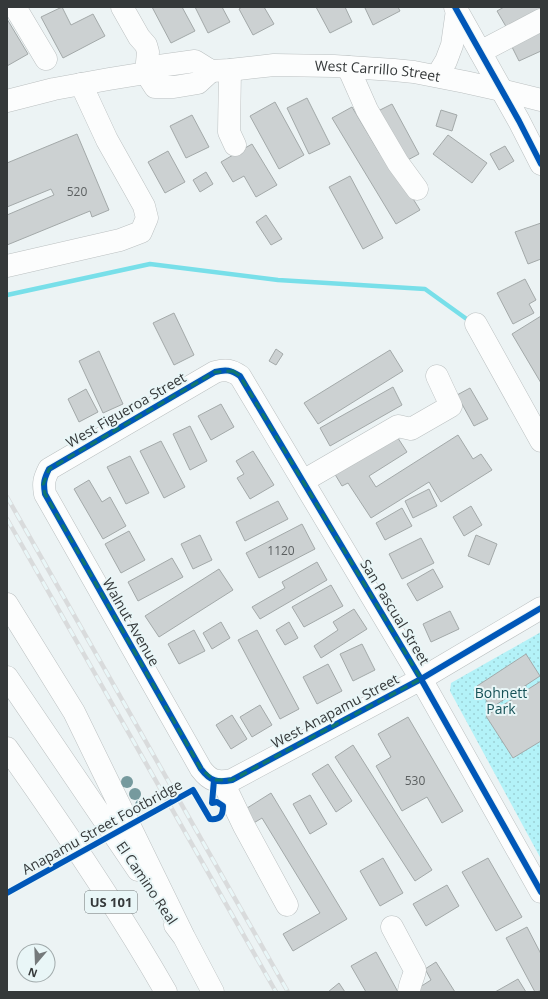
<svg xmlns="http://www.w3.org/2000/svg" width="548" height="999" viewBox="0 0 548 999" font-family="'Open Sans',sans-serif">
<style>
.green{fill:url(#green-dots)}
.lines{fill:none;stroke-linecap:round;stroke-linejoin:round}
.stream{stroke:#78dfe9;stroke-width:4.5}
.building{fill:#ccd1d2;stroke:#a3a9a9}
.minor-casing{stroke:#bbc0c1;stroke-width:23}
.major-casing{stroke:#bbc0c1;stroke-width:23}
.highway-casing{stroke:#bbc0c1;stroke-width:23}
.minor{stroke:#fcfdfd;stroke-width:22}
.major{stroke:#fcfdfd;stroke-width:22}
.highway{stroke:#fcfdfd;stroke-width:22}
.rail-casing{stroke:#d9dbdc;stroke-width:4.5}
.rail{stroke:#e9f6f7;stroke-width:3;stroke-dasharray:9;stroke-linecap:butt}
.cycleway-casing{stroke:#e9f6f7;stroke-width:8}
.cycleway{stroke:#0057b8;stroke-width:6}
.tree{fill:#769a9e}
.marked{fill:none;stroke:#0f766e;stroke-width:3;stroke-dasharray:8 5;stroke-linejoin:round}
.labels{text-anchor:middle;stroke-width:4;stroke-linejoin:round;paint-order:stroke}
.number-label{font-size:12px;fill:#5b5f60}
.shield{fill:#e9f6f7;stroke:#6b7273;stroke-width:1}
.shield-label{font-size:13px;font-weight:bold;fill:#35393a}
.street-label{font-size:14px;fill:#35393a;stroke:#e9f6f7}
.park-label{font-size:14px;fill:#165258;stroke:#e9f6f7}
</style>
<defs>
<pattern id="green-dots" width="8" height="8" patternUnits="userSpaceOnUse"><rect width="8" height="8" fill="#b3f2f8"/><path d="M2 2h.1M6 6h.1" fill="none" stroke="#9bd0d5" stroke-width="1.8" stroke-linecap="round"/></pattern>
</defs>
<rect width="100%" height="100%" fill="#ecf3f4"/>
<!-- green -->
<path class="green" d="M 541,632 L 541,859 L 450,691 L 451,683 Z"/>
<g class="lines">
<!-- stream -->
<path class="stream" d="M 7,295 L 150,264 L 278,280 L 425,289 L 468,320 L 470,323"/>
</g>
<!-- building -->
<path class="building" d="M 62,7 L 71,25 L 93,14 L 105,36 L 63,58 L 41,17 Z
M 152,7 L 182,7 L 195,31 L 171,43 Z
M 195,7 L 222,7 L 230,22 L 208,33 Z
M 242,7 L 264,7 L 274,24 L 253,35 L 239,9 Z
M 316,7 L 345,7 L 352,22 L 330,33 Z
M 366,7 L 398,7 L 400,11 L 373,25 L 365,8 Z
M 504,7 L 541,7 L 541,11 L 508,30 L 497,11 Z
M 7,19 L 28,54 L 7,66 Z
M 541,28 L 541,51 L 519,61 L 510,43 Z
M 307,98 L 330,144 L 309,154 L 287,108 Z
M 275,102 L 304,155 L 279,169 L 250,116 Z
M 392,104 L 419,154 L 404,162 L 376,112 Z
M 352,107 L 380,154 L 384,152 L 420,210 L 396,224 L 332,118 Z
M 441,110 L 457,115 L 452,131 L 436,126 Z
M 192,115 L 209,147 L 186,158 L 170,126 Z
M 77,134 L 109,210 L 92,217 L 90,211 L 7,245 L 7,215 L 54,195 L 51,189 L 7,207 L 7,163 Z
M 448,135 L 487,163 L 472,183 L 433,154 Z
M 252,144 L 277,185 L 256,197 L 244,176 L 233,182 L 221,162 Z
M 505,146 L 514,161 L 499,170 L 490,154 Z
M 168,151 L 185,182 L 165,193 L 148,162 Z
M 206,172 L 213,184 L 200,192 L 193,180 Z
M 350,176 L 383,238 L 363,249 L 329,187 Z
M 266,215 L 282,239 L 271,245 L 256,222 Z
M 541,223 L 541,259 L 528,264 L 515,232 Z
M 525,279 L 536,300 L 529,304 L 534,313 L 513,324 L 497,293 Z
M 174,313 L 194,355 L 174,365 L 153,323 Z
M 541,316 L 541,383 L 512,334 Z
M 276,349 L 283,354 L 276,365 L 269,361 Z
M 390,350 L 403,371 L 318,424 L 304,403 Z
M 99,351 L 123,404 L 103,413 L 79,361 Z
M 393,387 L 402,405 L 330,446 L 320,428 Z
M 470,388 L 488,419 L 474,426 L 457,395 Z
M 86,389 L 98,412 L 79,422 L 68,399 Z
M 221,404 L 234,427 L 211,440 L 198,416 Z
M 190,426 L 207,461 L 190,470 L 173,434 Z
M 394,432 L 407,452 L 369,476 L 376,487 L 458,435 L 473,459 L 481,454 L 492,470 L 441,502 L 429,482 L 371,518 L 348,483 L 342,486 L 333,471 Z
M 161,441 L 185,487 L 164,498 L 140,451 Z
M 253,451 L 274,485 L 250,499 L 237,478 L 244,474 L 236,461 Z
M 130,456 L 149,493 L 126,504 L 107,467 Z
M 89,480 L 102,502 L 110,497 L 126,526 L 103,539 L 74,489 Z
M 429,489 L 437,506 L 413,518 L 405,501 Z
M 278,501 L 288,519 L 245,541 L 236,522 Z
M 471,506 L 482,525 L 464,536 L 453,517 Z
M 402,508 L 412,526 L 385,540 L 376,523 Z
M 302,524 L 315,549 L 259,578 L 246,553 Z
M 129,531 L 145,560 L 121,573 L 105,544 Z
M 200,535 L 212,560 L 193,569 L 181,544 Z
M 476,535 L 497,544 L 489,565 L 468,556 Z
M 421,538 L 434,563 L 402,579 L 389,554 Z
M 172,558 L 183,577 L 138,601 L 128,582 Z
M 317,562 L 327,580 L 260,619 L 252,607 L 285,588 L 282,582 Z
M 219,569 L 233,590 L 159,637 L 145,616 Z
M 433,569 L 443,587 L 417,601 L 407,584 Z
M 331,585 L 343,606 L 304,627 L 292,607 Z
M 354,609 L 367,629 L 321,658 L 314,646 L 338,630 L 333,622 Z
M 450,611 L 459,629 L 431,642 L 423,624 Z
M 221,622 L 230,638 L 212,649 L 203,633 Z
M 289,622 L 298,638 L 285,645 L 276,630 Z
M 194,630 L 205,651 L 179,664 L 168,644 Z
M 257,630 L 299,709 L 280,719 L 238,640 Z
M 362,644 L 375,670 L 353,681 L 340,654 Z
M 526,654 L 540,676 L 491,708 L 477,686 Z
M 328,664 L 342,691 L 317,704 L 303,677 Z
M 541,681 L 541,741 L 513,758 L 486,716 Z
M 260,705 L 272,725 L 252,737 L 240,717 Z
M 232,715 L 247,739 L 231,749 L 216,725 Z
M 408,717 L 463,811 L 442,823 L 427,797 L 402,811 L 376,766 L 391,757 L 378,734 Z
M 353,745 L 432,870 L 415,881 L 335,757 Z
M 328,764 L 352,801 L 336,812 L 312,774 Z
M 271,793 L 347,919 L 293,951 L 283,934 L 320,913 L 262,818 L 252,824 L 244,810 Z
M 310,795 L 327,824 L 310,834 L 293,804 Z
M 383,858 L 403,893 L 380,906 L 360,871 Z
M 488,858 L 522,917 L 496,931 L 462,872 Z
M 447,885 L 459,906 L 426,926 L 413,904 Z
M 527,927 L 541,954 L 541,990 L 537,992 L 535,992 L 506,938 Z
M 376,952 L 398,992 L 366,992 L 351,966 Z
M 436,962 L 455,992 L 412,992 L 431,980 L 425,969 Z
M 518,979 L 526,992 L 495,992 Z
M 339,983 L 345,992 L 328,992 Z"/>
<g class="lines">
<!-- minor casing -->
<g class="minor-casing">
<path id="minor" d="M 15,7 L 46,59
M 122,7 L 139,37 L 146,45 L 148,52 L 146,73
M 455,7 L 519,121 L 541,164
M 480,52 L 541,20
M 348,67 L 367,110 L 398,163 L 417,189
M 230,70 L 229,132 L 235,145
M 7,266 L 120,240 L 141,232 L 147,218 L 144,206 L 134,188 L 107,140 L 81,84
M 476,324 L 541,441
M 303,481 L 398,426 L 411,429 L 451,406 L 437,376
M 541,608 L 421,679 L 232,780 C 217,783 210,781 201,769 L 45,494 C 43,483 44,479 49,469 L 215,372 C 226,369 231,370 240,376 L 421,679 L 541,892
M 223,782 L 244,826 L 287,905
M 392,927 L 415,970 C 414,977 409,985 409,992"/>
</g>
<!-- major casing -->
<g class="major-casing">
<g id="major">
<path d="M 146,73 L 155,87 L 174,87 L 198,83 L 211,71"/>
<path d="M 437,76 L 446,61 L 452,45 L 457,10"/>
<path id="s1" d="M 7,101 L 54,89 L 109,79 L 146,73 L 159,66 L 195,61 L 211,71 L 230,70 L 274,65 L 334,66 L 394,70 L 414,72 L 465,82 L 501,90 L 541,100"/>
</g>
</g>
<!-- highway casing -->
<g class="highway-casing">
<path id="highway" d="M 7,604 L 74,712 L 184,937
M 7,677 L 138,870
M 7,748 C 63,827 118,908 166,992
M 175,925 L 184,937 L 213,992"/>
</g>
<!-- minor -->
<use href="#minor" class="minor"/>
<!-- major -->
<use href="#major" class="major"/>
<!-- highway -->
<use href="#highway" class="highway"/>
<!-- rail casing -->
<g class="rail-casing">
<path id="rail" d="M 7,497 L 288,992
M 7,519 L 276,992"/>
</g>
<!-- rail -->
<use href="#rail" class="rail"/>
<!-- cycleway casing -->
<g class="cycleway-casing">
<path id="cycleway" d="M 455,7 L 519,121 L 541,164
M 541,608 L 421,679 L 232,780 C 217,783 210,781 201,769 L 45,494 C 43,483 44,479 49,469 L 215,372 C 226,369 231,370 240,376 L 421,679 L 541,892
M 7,893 L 193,790 L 210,819 C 220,820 223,816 223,806 L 217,802 L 212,803 L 214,780"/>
</g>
<!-- cycleway -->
<use href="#cycleway" class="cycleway"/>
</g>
<!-- trees -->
<g class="tree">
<circle cx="127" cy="782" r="6"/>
<circle cx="135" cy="794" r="6"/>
<circle cx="141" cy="805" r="6"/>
</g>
<!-- marked area -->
<path class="marked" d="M 233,371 L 240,376 L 421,679 L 232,780 L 214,780 L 201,769 L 45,494 L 43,485 L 49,469 L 215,372 Z"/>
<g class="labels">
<!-- number labels -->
<g class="number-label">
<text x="77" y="196">520</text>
<text x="281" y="555">1120</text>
<text x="415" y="785">530</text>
</g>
<!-- shield labels -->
<rect class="shield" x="85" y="891" width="52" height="22" rx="3"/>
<g class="shield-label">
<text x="111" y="907">US 101</text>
</g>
<!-- street labels -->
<g class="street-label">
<text dy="5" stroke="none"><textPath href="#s1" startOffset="379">West Carrillo Street</textPath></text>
<text transform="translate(126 410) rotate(-30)" y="5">West Figueroa Street</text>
<text transform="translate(395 612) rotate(59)" y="5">San Pascual Street</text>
<text transform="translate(131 622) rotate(60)" y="5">Walnut Avenue</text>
<text transform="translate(335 711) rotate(-28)" y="5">West Anapamu Street</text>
<text transform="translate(102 827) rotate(-29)" y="5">Anapamu Street Footbridge</text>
<text transform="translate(147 883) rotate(56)" y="5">El Camino Real</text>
</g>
<!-- park labels -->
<g class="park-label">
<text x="501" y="698">Bohnett<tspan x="501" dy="16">Park</tspan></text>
</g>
</g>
<!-- border -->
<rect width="548" height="999" fill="none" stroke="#35393a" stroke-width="16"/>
<!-- north arrow -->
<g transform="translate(36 963) rotate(199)"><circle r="19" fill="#e9f6f7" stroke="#a1aaab"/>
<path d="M0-3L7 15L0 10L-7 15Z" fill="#757a7b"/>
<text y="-6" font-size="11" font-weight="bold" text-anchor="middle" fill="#35393a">N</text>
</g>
</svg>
